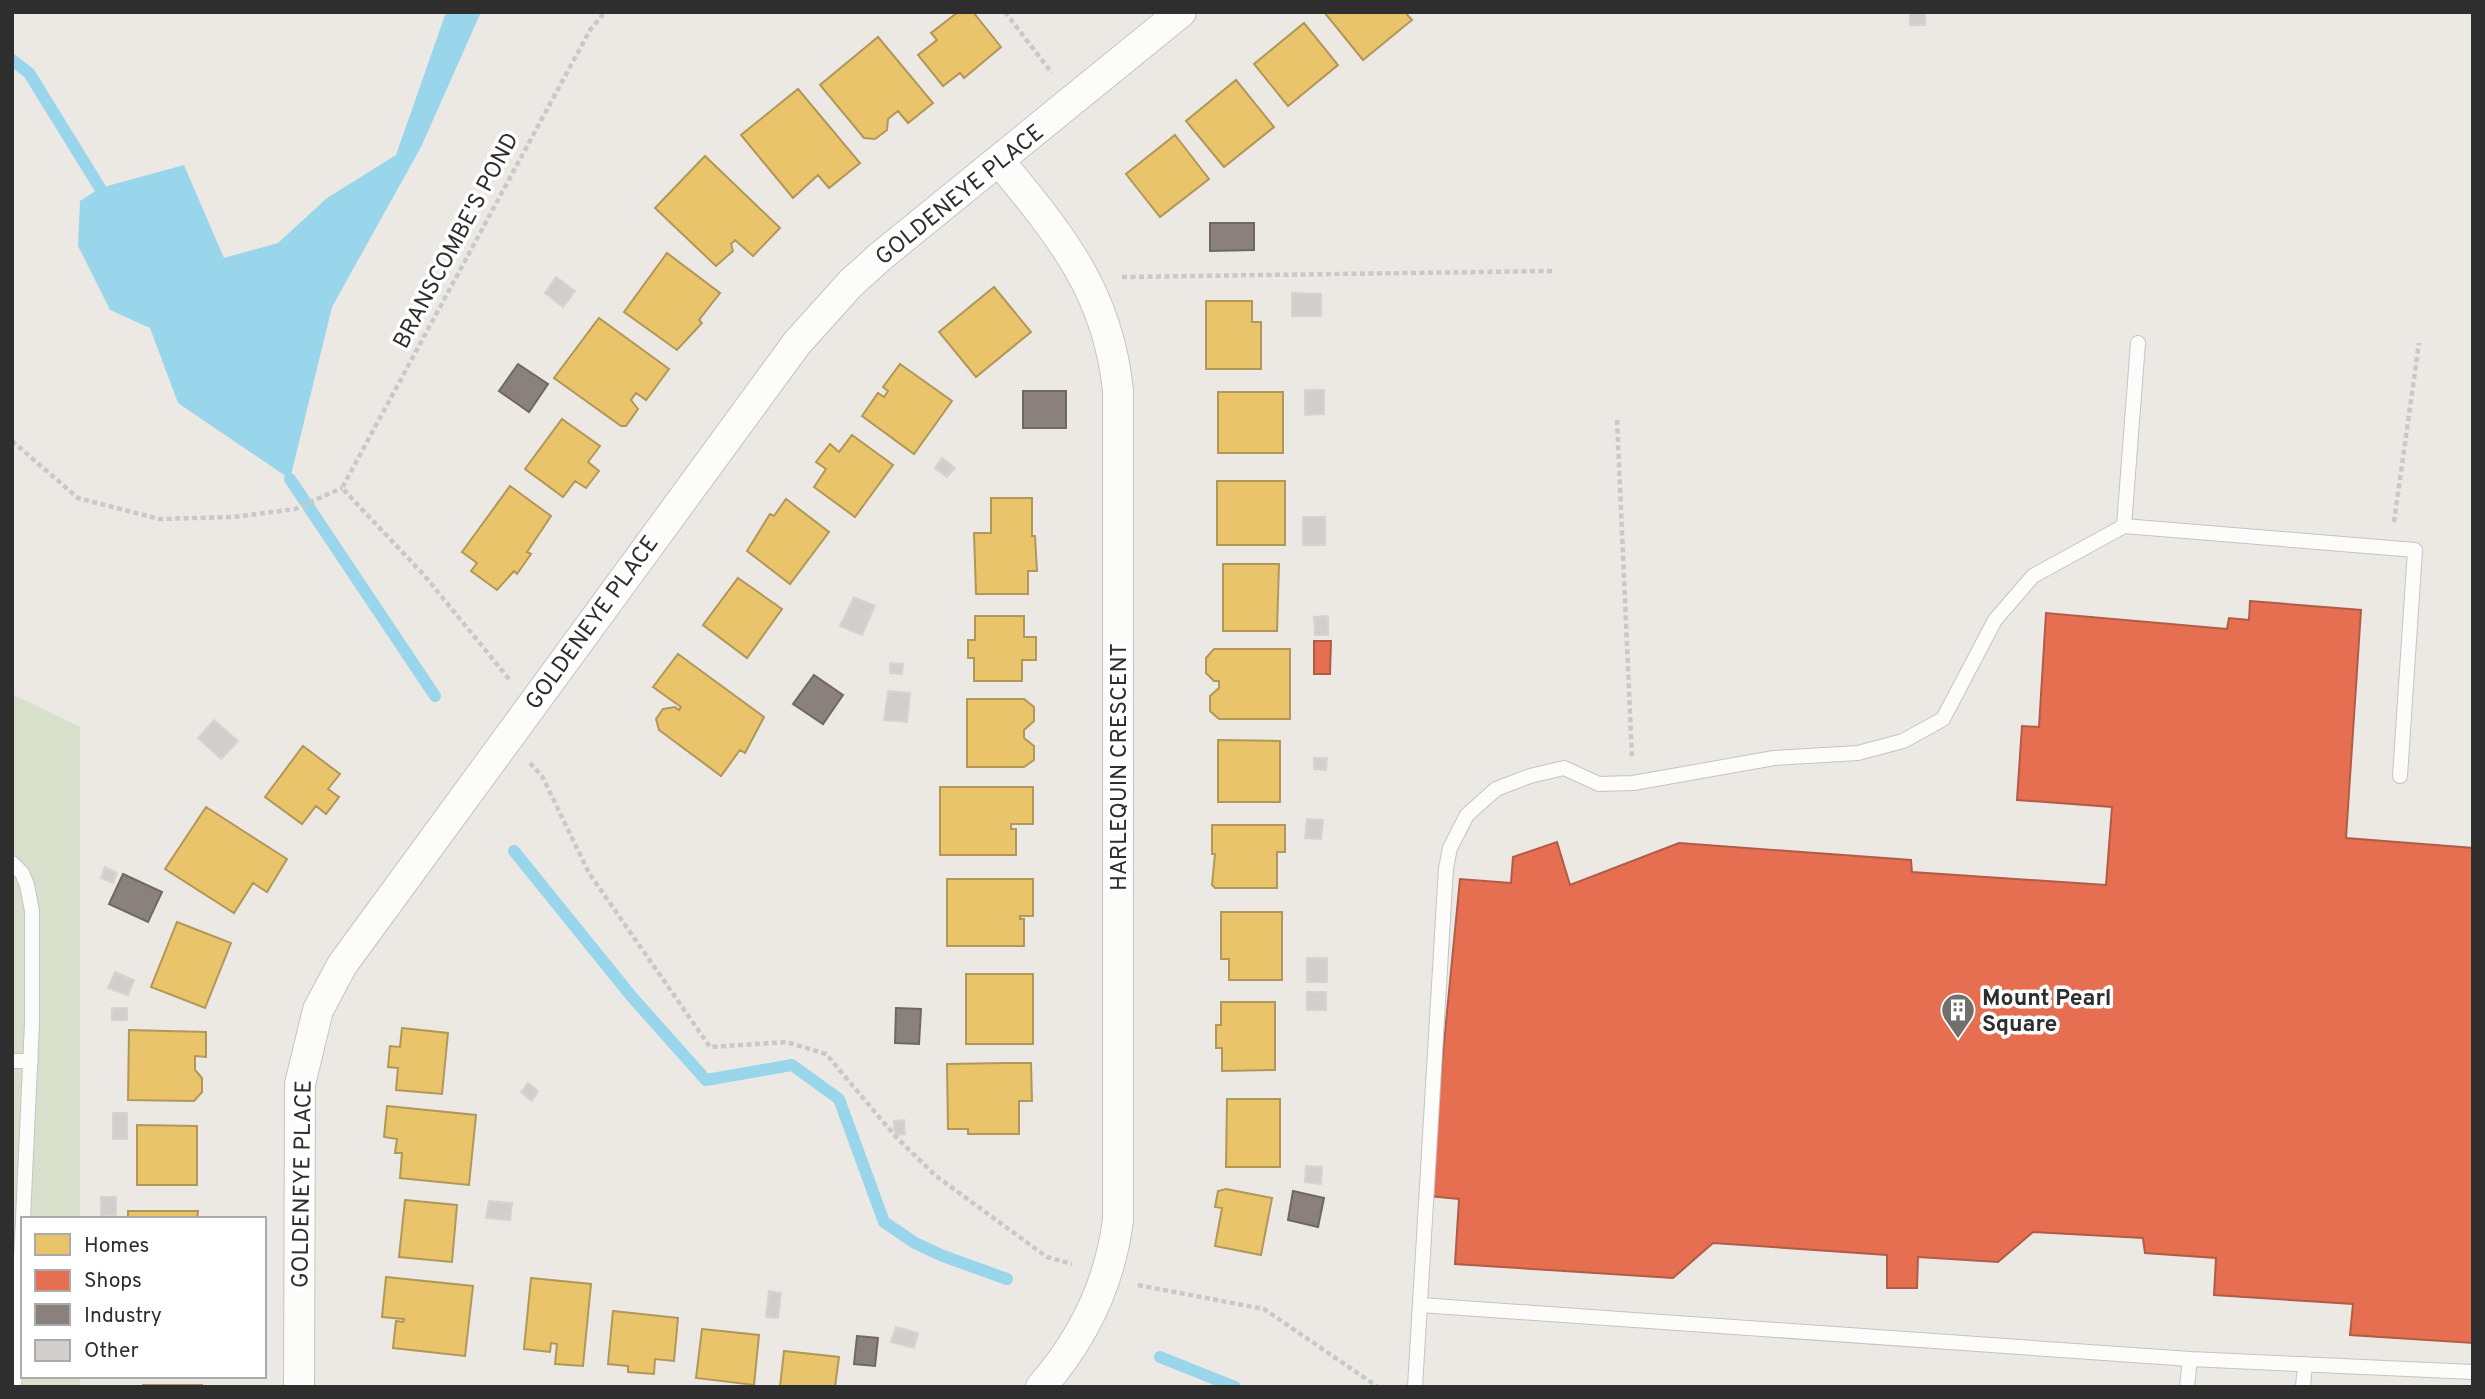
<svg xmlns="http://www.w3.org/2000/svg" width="2485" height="1399" viewBox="0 0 2485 1399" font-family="Overpass,sans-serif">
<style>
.cemetery{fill:#d8e0cc}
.water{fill:#99d6ec}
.homes{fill:#e9c46a;stroke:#b19758;stroke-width:2}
.shops{fill:#e76f51;stroke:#b05c46;stroke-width:2}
.industry{fill:#8a817c;stroke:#6e6865;stroke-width:2}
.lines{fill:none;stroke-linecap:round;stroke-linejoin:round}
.stream{stroke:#99d6ec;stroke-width:12}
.building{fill:#d1cecb;stroke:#d7d4d0;stroke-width:2}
.service-casing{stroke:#c5c4c5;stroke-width:16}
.minor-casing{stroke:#c5c4c5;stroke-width:32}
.path{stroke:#c9c9c8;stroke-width:4.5;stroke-dasharray:5 3.5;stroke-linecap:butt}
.service{stroke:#fcfcfb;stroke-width:14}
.minor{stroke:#fcfcfb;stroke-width:30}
.labels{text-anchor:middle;stroke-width:7;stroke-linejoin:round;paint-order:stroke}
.street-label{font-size:23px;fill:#2e2e2e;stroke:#fff}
.poi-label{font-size:23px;font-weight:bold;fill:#2e2e2e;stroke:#fff;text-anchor:start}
</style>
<rect width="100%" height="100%" fill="#ece8e4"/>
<!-- cemetery -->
<path class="cemetery" d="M 12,694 L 80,727 L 80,1219 L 23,1219 L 23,1376 L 80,1376 L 80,1387 L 12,1387 Z"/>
<!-- water -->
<path class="water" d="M 451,12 L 481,12 L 421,147 L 332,307 L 290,479 L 178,403 L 150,328 L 110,310 L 78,246 L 80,201 L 100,188 L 184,165 L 224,258 L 278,243 L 327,198 L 396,155 L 445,15 Z"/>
<!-- homes -->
<path class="homes" d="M 958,12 L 973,12 L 1001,47 L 964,78 L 960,73 L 943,86 L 918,55 L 937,40 L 931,33 Z
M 1324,12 L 1405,12 L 1412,20 L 1363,60 Z
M 1304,23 L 1338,65 L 1288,106 L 1254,64 Z
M 878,37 L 933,103 L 908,123 L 898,111 L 888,119 L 887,130 L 875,139 L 864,138 L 820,85 Z
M 1236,80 L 1274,127 L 1224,167 L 1186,121 Z
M 798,89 L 860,163 L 829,188 L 818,175 L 793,198 L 741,135 Z
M 1175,135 L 1209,179 L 1160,217 L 1126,174 Z
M 705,156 L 780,228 L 753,256 L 735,240 L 731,244 L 733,251 L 716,266 L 655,208 Z
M 667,253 L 720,293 L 699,320 L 702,323 L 677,350 L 624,312 Z
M 994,287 L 1031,332 L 976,377 L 939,332 Z
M 1206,301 L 1252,301 L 1252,322 L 1261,322 L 1261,369 L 1206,369 Z
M 599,318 L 669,369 L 646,400 L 636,393 L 631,400 L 638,409 L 626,426 L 621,426 L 554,378 Z
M 900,364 L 952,401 L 914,454 L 862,416 L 878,393 L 884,397 L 888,391 L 883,387 Z
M 1218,392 L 1283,392 L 1283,453 L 1218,453 Z
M 562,419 L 600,446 L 588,462 L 599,471 L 586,488 L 575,481 L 563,497 L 525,469 Z
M 852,435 L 893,465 L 855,517 L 814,487 L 826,469 L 816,462 L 830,444 L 839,452 Z
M 1217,481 L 1285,481 L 1285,545 L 1217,545 Z
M 510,486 L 551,516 L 527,552 L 531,554 L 517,574 L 514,571 L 497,590 L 471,571 L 477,563 L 462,552 Z
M 991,498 L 1032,498 L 1032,536 L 1035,536 L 1037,571 L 1028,571 L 1028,594 L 976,594 L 974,533 L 991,533 Z
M 786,499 L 829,532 L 790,584 L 747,551 L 770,514 L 774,516 Z
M 1223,564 L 1279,564 L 1277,631 L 1223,631 Z
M 738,578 L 782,609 L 747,658 L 703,625 Z
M 975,616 L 1024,616 L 1024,637 L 1036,637 L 1036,660 L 1022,660 L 1022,681 L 974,681 L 974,658 L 968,658 L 968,640 L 975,640 Z
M 1214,649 L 1290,649 L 1290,719 L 1219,719 L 1210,711 L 1210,696 L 1219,688 L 1219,681 L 1214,681 L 1206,673 L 1206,658 Z
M 678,654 L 764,717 L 745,753 L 740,750 L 721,776 L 659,730 L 656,719 L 663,709 L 675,707 L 679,710 L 681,707 L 653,687 Z
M 967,699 L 1024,699 L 1034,707 L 1034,721 L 1024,730 L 1024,738 L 1034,746 L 1034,760 L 1024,767 L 967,767 Z
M 1218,740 L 1280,741 L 1280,802 L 1218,802 Z
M 303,746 L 340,774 L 328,789 L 339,797 L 326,814 L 316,806 L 302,824 L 265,797 Z
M 940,787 L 1033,787 L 1033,824 L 1011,824 L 1011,829 L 1016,829 L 1016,855 L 940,855 Z
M 206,807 L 287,859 L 267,892 L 253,883 L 234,913 L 165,869 Z
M 1212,825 L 1285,825 L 1285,852 L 1277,852 L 1277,888 L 1215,888 L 1212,885 L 1215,854 L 1212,854 Z
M 947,879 L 1033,879 L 1033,916 L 1020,916 L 1020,919 L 1024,919 L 1024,946 L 947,946 Z
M 1221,912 L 1282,912 L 1282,980 L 1229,980 L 1229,959 L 1221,959 Z
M 177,922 L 231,943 L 205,1008 L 151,987 Z
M 966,974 L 1033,974 L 1033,1044 L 966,1044 Z
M 1221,1002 L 1275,1002 L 1275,1070 L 1222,1071 L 1222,1048 L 1216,1048 L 1216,1025 L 1221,1025 Z
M 402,1028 L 448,1033 L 442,1094 L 396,1090 L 398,1068 L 388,1067 L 390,1046 L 400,1047 Z
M 129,1030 L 206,1032 L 206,1057 L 195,1056 L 195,1070 L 202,1078 L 202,1092 L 194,1101 L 128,1100 Z
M 1005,1063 L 1031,1063 L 1032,1101 L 1019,1101 L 1019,1134 L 968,1134 L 968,1129 L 948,1129 L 947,1064 Z
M 1227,1099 L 1280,1099 L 1280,1167 L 1226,1167 Z
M 387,1106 L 476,1115 L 469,1185 L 400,1178 L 402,1153 L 395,1153 L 397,1139 L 384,1137 Z
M 137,1125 L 197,1126 L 197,1185 L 137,1185 Z
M 1226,1189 L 1272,1198 L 1261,1255 L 1215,1246 L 1222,1208 L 1215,1207 L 1218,1191 Z
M 405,1200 L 457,1205 L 452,1262 L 399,1257 Z
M 128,1211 L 198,1211 L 197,1219 L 128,1219 Z
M 386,1277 L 473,1286 L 465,1356 L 393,1348 L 396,1321 L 403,1322 L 404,1319 L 382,1317 Z
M 531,1278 L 591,1284 L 583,1366 L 555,1364 L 557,1344 L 551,1343 L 550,1352 L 524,1349 Z
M 613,1311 L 678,1318 L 674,1361 L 655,1359 L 654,1374 L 628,1372 L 628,1366 L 608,1364 Z
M 702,1329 L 759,1335 L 754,1385 L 696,1378 Z
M 784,1351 L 839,1357 L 835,1387 L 780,1387 Z
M 143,1385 L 202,1385 L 202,1387 L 143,1387 Z"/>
<!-- shops -->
<path class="shops" d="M 2250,601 L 2361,610 L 2346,838 L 2473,848 L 2473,1343 L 2350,1335 L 2353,1304 L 2214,1295 L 2216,1258 L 2145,1253 L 2143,1238 L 2033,1232 L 1998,1262 L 1918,1257 L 1917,1288 L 1887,1288 L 1887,1255 L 1713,1243 L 1673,1278 L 1455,1264 L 1459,1199 L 1429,1196 L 1460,879 L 1511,883 L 1513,857 L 1557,842 L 1570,885 L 1679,843 L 1911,860 L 1912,872 L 2106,885 L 2112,807 L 2017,800 L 2022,726 L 2039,727 L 2046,613 L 2227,629 L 2229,618 L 2249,620 Z
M 1314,641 L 1331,641 L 1330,674 L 1314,674 Z"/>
<!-- industry -->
<path class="industry" d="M 1210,223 L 1254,223 L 1254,250 L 1210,251 Z
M 518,364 L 548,384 L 529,412 L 499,391 Z
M 1023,391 L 1066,391 L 1066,428 L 1023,428 Z
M 814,675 L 843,695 L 823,724 L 793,704 Z
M 123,874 L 162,892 L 148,922 L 109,904 Z
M 896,1008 L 921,1009 L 919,1044 L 895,1043 Z
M 1293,1191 L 1324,1198 L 1318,1227 L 1288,1220 Z
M 857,1336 L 878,1338 L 875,1366 L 854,1364 Z"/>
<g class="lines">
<!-- stream -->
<path class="stream" d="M 12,60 L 29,73 L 100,188
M 290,479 L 435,696
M 514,851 L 632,997 L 706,1080 L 792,1065 L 839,1099 L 884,1222 L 915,1243 L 943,1256 L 1007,1279
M 1160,1357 L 1235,1387"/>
</g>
<!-- building -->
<path class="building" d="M 1910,12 L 1925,12 L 1925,25 L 1910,25 Z
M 556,277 L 575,291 L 563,307 L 545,293 Z
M 1292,293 L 1321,294 L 1321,316 L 1292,316 Z
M 1305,390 L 1324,390 L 1324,414 L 1305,415 Z
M 942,458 L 955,468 L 947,477 L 935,468 Z
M 1303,517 L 1325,517 L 1325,545 L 1303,545 Z
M 854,597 L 875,606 L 862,635 L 840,626 Z
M 1328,616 L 1328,635 L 1315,635 L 1314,617 Z
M 890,663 L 903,664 L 902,674 L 890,673 Z
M 888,691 L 910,693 L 907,722 L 884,720 Z
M 214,720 L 238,741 L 221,759 L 198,738 Z
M 1314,758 L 1327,758 L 1326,770 L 1314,769 Z
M 1307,819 L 1323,820 L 1321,839 L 1305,838 Z
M 105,867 L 117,873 L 113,883 L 101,878 Z
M 1307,958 L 1327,958 L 1327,982 L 1307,982 Z
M 115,972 L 134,980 L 128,995 L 108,988 Z
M 1307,992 L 1326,992 L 1326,1010 L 1307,1010 Z
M 112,1008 L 127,1008 L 127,1020 L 112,1020 Z
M 528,1083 L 538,1091 L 532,1101 L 521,1092 Z
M 113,1113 L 127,1113 L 127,1139 L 113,1139 Z
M 904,1120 L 905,1134 L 895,1135 L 894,1121 Z
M 1306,1166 L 1322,1167 L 1321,1184 L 1305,1182 Z
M 101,1197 L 116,1197 L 116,1215 L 101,1215 Z
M 489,1201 L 512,1203 L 510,1220 L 486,1218 Z
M 769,1291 L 781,1293 L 778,1318 L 766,1317 Z
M 896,1327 L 918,1333 L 914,1348 L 891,1342 Z"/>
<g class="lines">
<!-- service casing -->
<g class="service-casing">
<path id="service" d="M 2124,526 L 2138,343
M 12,863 L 22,873 L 27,885 L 32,911 L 32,1023 L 23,1219
M 12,1061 L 31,1061
M 1420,1305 L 2190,1359 L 2473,1372
M 14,1387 L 23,1221
M 1415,1387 L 1446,868 L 1450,848 L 1467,815 L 1496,789 L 1530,776 L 1564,768 L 1599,784 L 1633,783 L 1774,758 L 1858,753 L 1903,741 L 1943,719 L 1995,620 L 2033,576 L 2124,526 L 2415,550 L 2400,776
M 2187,1387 L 2190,1359
M 2303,1387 L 2305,1364"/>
</g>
<!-- minor casing -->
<g class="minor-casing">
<path id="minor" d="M 1000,162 C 1061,236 1108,292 1118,391 L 1118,1220 C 1110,1283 1083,1339 1041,1387
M 299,1387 L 300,1084 L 318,1010 L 342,965 L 797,343 L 851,283 L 881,256 L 1181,12"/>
</g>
<!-- path -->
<path class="path" d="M 1005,12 L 1052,73
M 1122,277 L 1552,271
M 1617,420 L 1632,758
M 12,441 L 78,498 L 159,519 L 234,517 L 295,509 L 342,488
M 2394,522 L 2419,343
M 509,679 L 424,575 L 342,488 L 590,30 L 605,12
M 530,763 L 542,776 L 589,873 L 710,1047 L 787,1042 L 826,1054 L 896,1137 L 936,1176 L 1047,1257 L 1072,1264
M 1138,1285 L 1264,1309 L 1378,1387"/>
<!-- service -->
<use href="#service" class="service"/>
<!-- minor -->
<use href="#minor" class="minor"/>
</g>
<!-- icons -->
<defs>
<g id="building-pin" transform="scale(1.75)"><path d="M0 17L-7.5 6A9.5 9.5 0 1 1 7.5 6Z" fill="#706f6e" stroke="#fff"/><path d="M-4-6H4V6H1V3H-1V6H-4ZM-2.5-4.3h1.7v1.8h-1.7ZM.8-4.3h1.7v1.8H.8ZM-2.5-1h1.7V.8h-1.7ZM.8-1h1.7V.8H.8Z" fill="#fff"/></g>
</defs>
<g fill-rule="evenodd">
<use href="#building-pin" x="1958" y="1010"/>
</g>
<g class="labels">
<!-- street labels -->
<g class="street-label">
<text transform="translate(959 194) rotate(-39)" y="8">GOLDENEYE PLACE</text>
<text transform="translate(455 240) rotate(-62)" y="8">BRANSCOMBE'S POND</text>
<text transform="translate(591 622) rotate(-54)" y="8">GOLDENEYE PLACE</text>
<text transform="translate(1118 767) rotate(-90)" y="8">HARLEQUIN CRESCENT</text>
<text transform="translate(301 1184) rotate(-89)" y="8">GOLDENEYE PLACE</text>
</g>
<!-- poi labels -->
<g class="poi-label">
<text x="1982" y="1005">Mount Pearl<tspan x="1982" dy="26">Square</tspan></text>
</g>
</g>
<!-- border -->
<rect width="2485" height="1399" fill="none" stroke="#2e2e2e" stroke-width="28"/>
<!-- legend -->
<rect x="21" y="1217" width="245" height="161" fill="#ffffff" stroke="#ababab" stroke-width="2"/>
<rect x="35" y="1234" width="35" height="21" fill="#e9c46a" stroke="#ababab" stroke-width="2"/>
<text x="84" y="1252" font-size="21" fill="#2e2e2e">Homes</text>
<rect x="35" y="1270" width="35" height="21" fill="#e76f51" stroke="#ababab" stroke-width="2"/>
<text x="84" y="1287" font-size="21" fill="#2e2e2e">Shops</text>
<rect x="35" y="1304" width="35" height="21" fill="#8a817c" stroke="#ababab" stroke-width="2"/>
<text x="84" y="1322" font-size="21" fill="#2e2e2e">Industry</text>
<rect x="35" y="1340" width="35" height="21" fill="#d1cecb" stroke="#ababab" stroke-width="2"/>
<text x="84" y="1357" font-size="21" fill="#2e2e2e">Other</text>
</svg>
